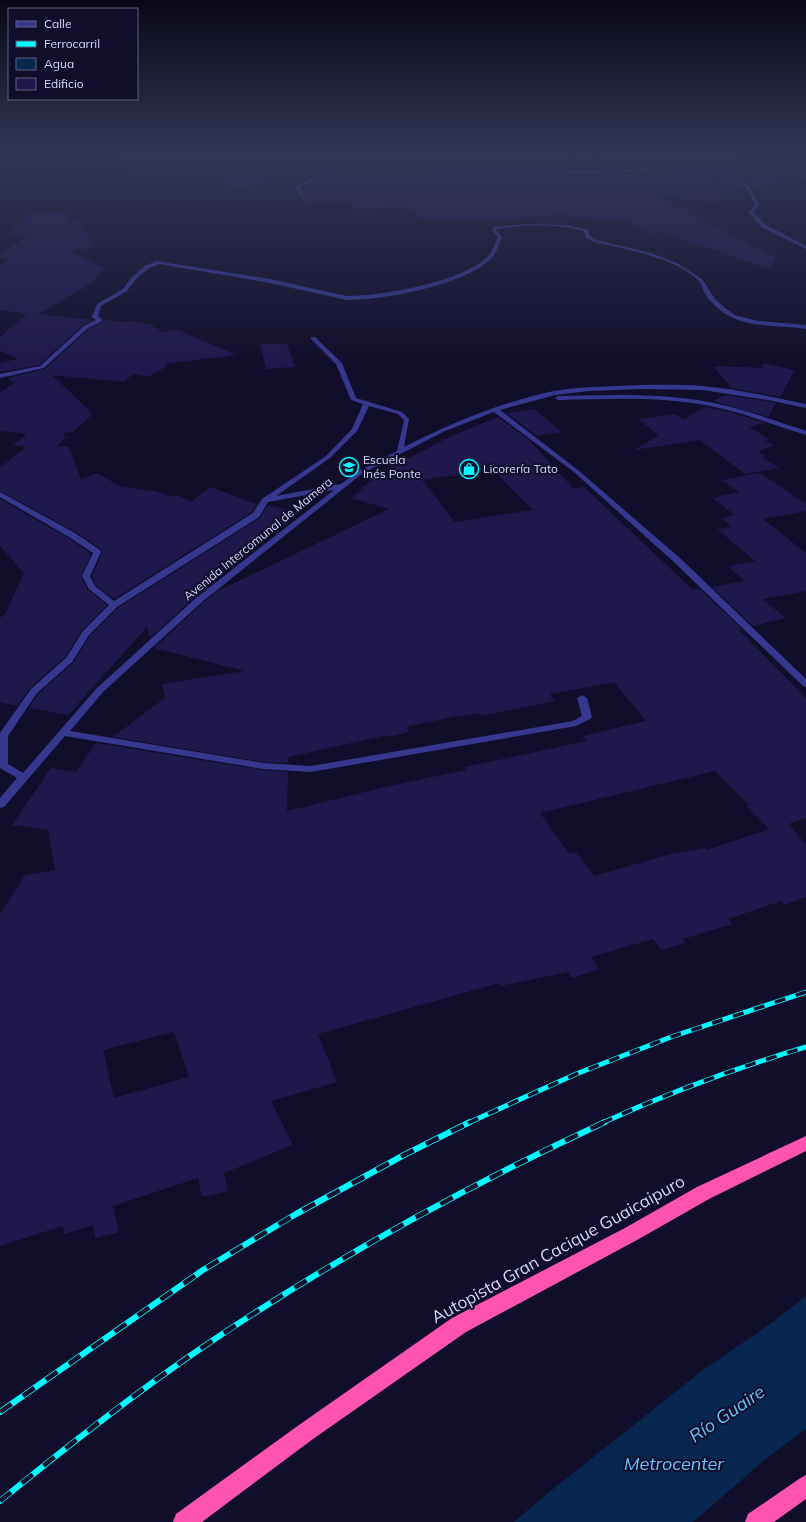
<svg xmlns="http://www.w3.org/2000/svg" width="806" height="1522" viewBox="0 0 806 1522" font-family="Mulish,sans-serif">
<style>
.water{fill:#082750}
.building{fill:#1f184d;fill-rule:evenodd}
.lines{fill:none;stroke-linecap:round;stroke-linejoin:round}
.minor{fill:#35388e;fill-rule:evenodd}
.highway{fill:#ff53b1;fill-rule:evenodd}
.rail-far1-casing{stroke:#04f8ff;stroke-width:5}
.rail-casing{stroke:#04f8ff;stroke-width:6}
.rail-far1{stroke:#110e2b;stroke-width:3.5;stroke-dasharray:11;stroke-linecap:butt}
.rail{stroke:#110e2b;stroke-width:4.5;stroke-dasharray:14;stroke-linecap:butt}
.labels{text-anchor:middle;stroke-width:4;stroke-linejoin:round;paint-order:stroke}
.far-poi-label{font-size:12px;fill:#d9d8ff;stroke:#110e2b;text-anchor:start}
.far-street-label{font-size:12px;fill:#d9d8ff;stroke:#110e2b}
.near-street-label{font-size:17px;fill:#d9d8ff;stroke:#110e2b}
.near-water-label{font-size:18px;font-style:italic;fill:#66c3ff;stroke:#110e2b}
</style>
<rect width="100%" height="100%" fill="#110e2b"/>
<!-- water -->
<path class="water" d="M 806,1296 L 806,1429 L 767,1458 L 693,1522 L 514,1522 L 537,1502 L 699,1373 L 773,1322 Z"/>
<!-- building -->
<path class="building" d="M 118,154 L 326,154 L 324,156 L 326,163 L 331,169 L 310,178 L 311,175 L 237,189 L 212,180 L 117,168 Z
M 331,154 L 554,154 L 493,164 L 484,167 L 483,170 L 476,171 L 359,156 Z
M 575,154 L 729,154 L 770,168 L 806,174 L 806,180 L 752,188 L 750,185 L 727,174 L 632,159 Z
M 565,157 L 632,163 L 725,178 L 744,189 L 722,192 L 722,203 L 657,196 L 775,257 L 770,269 L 662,232 L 649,233 L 626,221 L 590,221 L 588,218 L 572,219 L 565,213 L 512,220 L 419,220 L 416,213 L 406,213 L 408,207 L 358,209 L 346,201 L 300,203 L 302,199 L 305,199 L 304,193 L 307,185 L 330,176 L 337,171 L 332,159 L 359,160 L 476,176 L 515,172 L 590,176 L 657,172 L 658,170 L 654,167 L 644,167 L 604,169 L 492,169 Z
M 63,211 L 69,221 L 80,221 L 95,247 L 68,251 L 105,268 L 92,283 L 39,314 L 93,320 L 83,325 L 39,365 L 0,372 L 0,363 L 18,359 L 0,351 L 0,337 L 27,314 L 0,310 L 0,268 L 6,258 L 0,258 L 0,254 L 29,235 L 7,235 L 30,214 Z
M 103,320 L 125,322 L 130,321 L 151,325 L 163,332 L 176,329 L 236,355 L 164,364 L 167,366 L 148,377 L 133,374 L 124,382 L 52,375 L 93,414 L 73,432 L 63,433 L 65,438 L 57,446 L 69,447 L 81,479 L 97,473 L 121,487 L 155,491 L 175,497 L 178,495 L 191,502 L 210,487 L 257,504 L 252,512 L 114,599 L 96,585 L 92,576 L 102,553 L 101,549 L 76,532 L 0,491 L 0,468 L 26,447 L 13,445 L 27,434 L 0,431 L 0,392 L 15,383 L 7,378 L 45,369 L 89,329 L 102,323 Z
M 260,344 L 287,344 L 295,367 L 266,369 Z
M 762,363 L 795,370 L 780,397 L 732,388 L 713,366 L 763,368 Z
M 724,395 L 768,401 L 776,403 L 768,417 L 713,401 Z
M 705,407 L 734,413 L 765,423 L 749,427 L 769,439 L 765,440 L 774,446 L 758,451 L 766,456 L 763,457 L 779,468 L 745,474 L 699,440 L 634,450 L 659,435 L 638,419 L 676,414 L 683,420 Z
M 534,409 L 562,432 L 537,436 L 507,413 Z
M 498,417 L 529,440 L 574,489 L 584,487 L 693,590 L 700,589 L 742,629 L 739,630 L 806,698 L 806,818 L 788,824 L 806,844 L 806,897 L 784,905 L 781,901 L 728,919 L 732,924 L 683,939 L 686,943 L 661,950 L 653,939 L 591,957 L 599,969 L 572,978 L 568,972 L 501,986 L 499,983 L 318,1034 L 337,1082 L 271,1101 L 293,1145 L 224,1173 L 228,1191 L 202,1197 L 198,1178 L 113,1206 L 119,1232 L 95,1238 L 93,1225 L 64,1234 L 63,1226 L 0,1246 L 0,914 L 25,875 L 55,870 L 48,830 L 12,825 L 51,768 L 76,772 L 96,743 L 263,770 L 288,772 L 287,811 L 394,785 L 466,770 L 465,767 L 587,741 L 583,736 L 646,721 L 614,682 L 550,694 L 555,701 L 481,716 L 479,713 L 458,717 L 457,716 L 406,727 L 410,732 L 388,737 L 387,735 L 288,757 L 288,763 L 263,762 L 113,737 L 165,698 L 162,684 L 245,671 L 154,648 L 203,603 L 218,591 L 389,509 L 351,498 L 365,488 L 359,489 L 406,460 L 449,437 ZM 492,469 L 533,510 L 455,522 L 422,480 ZM 715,771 L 750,806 L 746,806 L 769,829 L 707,850 L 704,848 L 671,854 L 594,876 L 577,852 L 569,854 L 540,813 ZM 174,1032 L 189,1077 L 114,1098 L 103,1050 Z
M 760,473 L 806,504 L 806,511 L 763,519 L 806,553 L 806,591 L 762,599 L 786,618 L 753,626 L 712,587 L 745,581 L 728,566 L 755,561 L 717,529 L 732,527 L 721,518 L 735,515 L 712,498 L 739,492 L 722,480 Z
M 0,499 L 68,538 L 91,554 L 81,577 L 88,590 L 107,605 L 82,630 L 65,657 L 30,688 L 17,706 L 0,702 L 0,618 L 5,614 L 24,573 L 0,546 Z
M 268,505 L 299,513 L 205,588 L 150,638 L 147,627 L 68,715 L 29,708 L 38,694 L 73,663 L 90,636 L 118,608 L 260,518 Z"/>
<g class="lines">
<!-- minor -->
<path class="minor" d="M 560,154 L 632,160 L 727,175 L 749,186 L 759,205 L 753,213 L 766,225 L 806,246 L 806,249 L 762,227 L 749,213 L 755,205 L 746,188 L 725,177 L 632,162 L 565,155 L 526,163 L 501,165 L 488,169 L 489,171 C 533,167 577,173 621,170 C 631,170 648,166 657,170 L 590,174 L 515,171 L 476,175 L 359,159 L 329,157 L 336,170 L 329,175 L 301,186 L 300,188 L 304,198 L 302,198 L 296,188 L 299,184 L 327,173 L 333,169 L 327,162 L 325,156 L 327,155 L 359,157 L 476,173 L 485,171 L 484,168 C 508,160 535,160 560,154 Z
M 527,224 L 567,225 L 586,229 L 588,230 L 590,236 L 597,240 L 651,253 L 677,263 L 702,279 L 715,299 L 725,308 L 735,315 L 758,321 L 806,325 L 806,329 C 781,325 754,328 731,317 C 721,312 710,302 704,292 C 702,289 702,284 699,281 C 678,258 624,249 594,242 L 586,238 L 584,231 C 557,224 524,224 497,229 L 496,231 L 502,237 C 499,244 496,254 491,259 C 463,285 385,300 347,300 L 270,283 L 159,264 L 149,268 L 136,279 L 127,291 L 101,306 L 98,316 L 102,319 L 101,322 L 88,328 L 44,368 L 0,378 L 0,374 L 40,366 L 84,326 L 96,320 L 92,317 L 97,304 L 123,289 L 132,277 L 145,266 L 156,261 L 270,279 L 347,296 C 381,296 464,282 488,256 C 492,252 495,243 498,237 L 492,231 L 493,227 Z
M 311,337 L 315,337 L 342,363 L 356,398 L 402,412 L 409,419 L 404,447 C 452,423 501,402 554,391 C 575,387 596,387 617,386 C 645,385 674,384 702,386 C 737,389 772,397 806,404 L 806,408 L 768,400 L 702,390 L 642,389 L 589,391 L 555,395 L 500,410 L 578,470 L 681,559 L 806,679 L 806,687 L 803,686 L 675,563 L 574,472 L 494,412 L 445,431 L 363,473 L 202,602 L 103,692 L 70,731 L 263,763 L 311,766 L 573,721 L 582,716 L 577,698 L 582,695 L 587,698 L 592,717 L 590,719 L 576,726 L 311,772 L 263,769 L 65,736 L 4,807 L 0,808 L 0,798 L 17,778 L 0,768 L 0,733 L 31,689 L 66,658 L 83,631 L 109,605 L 89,589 L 82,576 L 93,553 L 69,537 L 0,497 L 0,492 L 75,533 L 100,550 L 101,552 L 90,576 L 95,586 L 114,601 L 253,513 L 262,499 L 326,456 L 352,429 L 363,404 L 351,400 L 336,364 L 311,339 ZM 369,406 L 398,414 L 404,420 L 397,451 L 359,471 L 341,484 L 276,496 L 330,458 L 357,431 ZM 334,490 L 196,598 L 97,688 L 23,773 L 8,764 L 8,736 L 37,693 L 72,662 L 89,635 L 117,607 L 259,517 L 268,502 Z
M 615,395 C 647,395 678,396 709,402 C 742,408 774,421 806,431 L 806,435 C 774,426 743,412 710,406 C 660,396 608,399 558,400 L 555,398 L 558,396 Z"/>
<!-- highway -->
<path class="highway" d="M 806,1136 L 806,1151 L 709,1199 L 637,1240 L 466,1332 L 313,1439 L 202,1522 L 173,1522 L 176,1514 L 299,1425 L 452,1318 L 625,1228 L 697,1187 Z
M 806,1475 L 806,1499 L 774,1522 L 745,1522 L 748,1514 L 799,1479 Z"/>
<!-- rail-far1 casing -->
<g class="rail-far1-casing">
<path id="rail-far1" d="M 468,1123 L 576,1074 L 671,1037 L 806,992
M 602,1123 C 668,1093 736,1068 806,1047"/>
</g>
<!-- rail casing -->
<g class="rail-casing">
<path id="rail" d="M 0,1412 L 203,1270 L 296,1214 L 404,1155 L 470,1122
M 0,1501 C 65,1448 131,1396 200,1349 C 328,1262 465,1187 605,1122"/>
</g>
<!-- rail-far1 -->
<use href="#rail-far1" class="rail-far1"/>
<!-- rail -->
<use href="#rail" class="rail"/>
</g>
<!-- sky -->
<linearGradient id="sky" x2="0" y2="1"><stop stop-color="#090818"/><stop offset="0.42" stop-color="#323655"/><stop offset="1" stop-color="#323655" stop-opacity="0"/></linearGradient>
<rect width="806" height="367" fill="url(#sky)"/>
<!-- icons -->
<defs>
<g id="school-ring" transform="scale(1)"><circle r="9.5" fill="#110e2b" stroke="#04f8ff" stroke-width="1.5"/><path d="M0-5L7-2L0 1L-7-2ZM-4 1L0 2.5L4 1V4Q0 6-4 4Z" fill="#04f8ff"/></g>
<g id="shop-ring" transform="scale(1)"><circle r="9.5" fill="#110e2b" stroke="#04f8ff" stroke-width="1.5"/><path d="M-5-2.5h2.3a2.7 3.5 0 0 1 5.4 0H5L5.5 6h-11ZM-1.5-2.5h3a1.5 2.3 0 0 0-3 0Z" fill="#04f8ff"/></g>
</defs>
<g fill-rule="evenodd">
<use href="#school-ring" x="349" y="467"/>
<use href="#shop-ring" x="469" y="469"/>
</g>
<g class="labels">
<!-- far-poi labels -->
<g class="far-poi-label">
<text x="363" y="464">Escuela<tspan x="363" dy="14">Inés Ponte</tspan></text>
<text x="483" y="473">Licorería Tato</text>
</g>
<!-- far-street labels -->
<g class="far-street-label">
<text transform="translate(258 539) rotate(-39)" y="4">Avenida Intercomunal de Mamera</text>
</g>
<!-- near-street labels -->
<g class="near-street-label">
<text transform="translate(558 1249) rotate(-29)" y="6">Autopista Gran Cacique Guaicaipuro</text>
</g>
<!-- near-water labels -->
<g class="near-water-label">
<text transform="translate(727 1414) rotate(-34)" y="6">Río Guaire</text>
<text x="674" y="1470">Metrocenter</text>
</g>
</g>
<!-- legend -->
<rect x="8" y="8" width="130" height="92" fill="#110e2b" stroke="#615f80"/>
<rect x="16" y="21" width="20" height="6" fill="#35388e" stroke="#615f80"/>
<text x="44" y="28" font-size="12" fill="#d9d8ff">Calle</text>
<rect x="16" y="41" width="20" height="6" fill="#04f8ff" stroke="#615f80"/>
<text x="44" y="48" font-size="12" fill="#d9d8ff">Ferrocarril</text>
<rect x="16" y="58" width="20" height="12" fill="#082750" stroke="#615f80"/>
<text x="44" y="68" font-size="12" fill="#d9d8ff">Agua</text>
<rect x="16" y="78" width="20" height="12" fill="#1f184d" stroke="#615f80"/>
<text x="44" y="88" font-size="12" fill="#d9d8ff">Edificio</text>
</svg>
